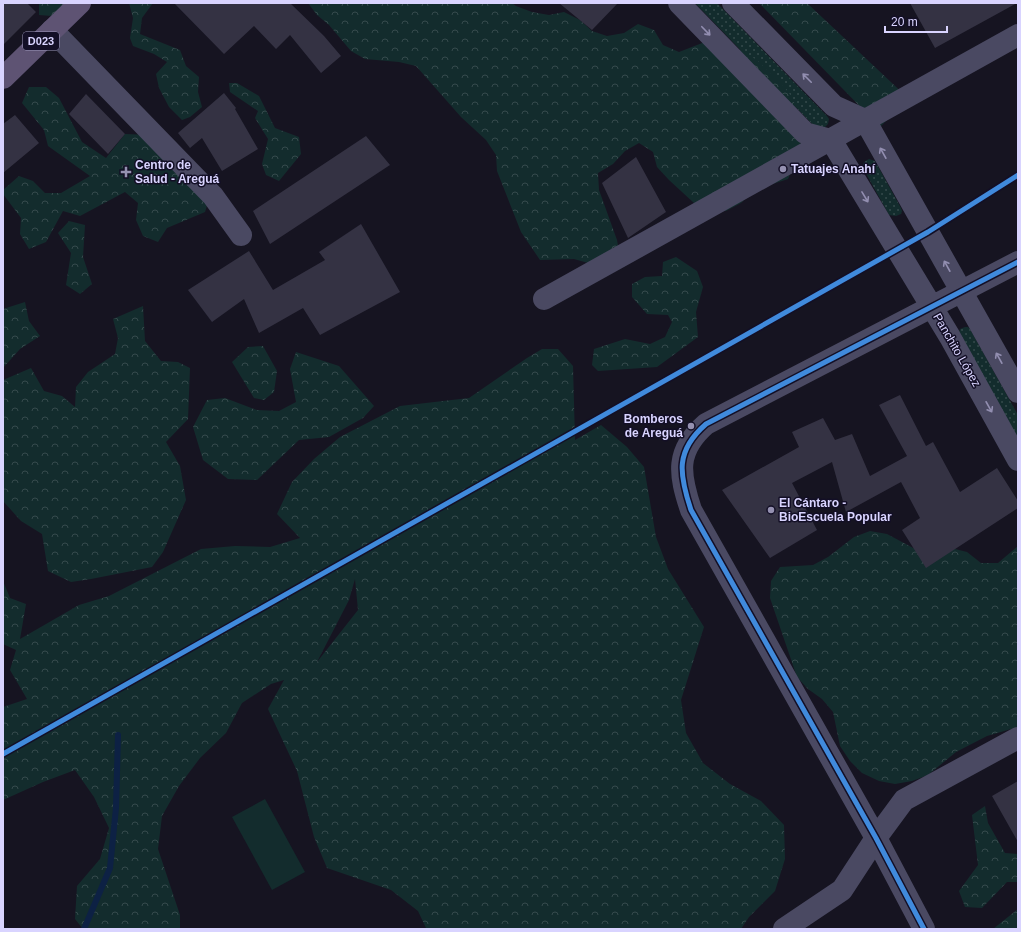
<svg xmlns="http://www.w3.org/2000/svg" width="1021" height="932" viewBox="0 0 1021 932" font-family="Helvetica,sans-serif">
<style>
.grass{fill:url(#grass-dots)}
.forest{fill:url(#forest-crowns);fill-rule:evenodd}
.garden{fill:#132c2d}
.lines{fill:none;stroke-linecap:round;stroke-linejoin:round}
.stream{stroke:#0d2144;stroke-width:6}
.building{fill:#343243}
.minor{stroke:#4a4962;stroke-width:22}
.primary{stroke:#5e5373;stroke-width:22}
.cycleway-casing{stroke:#130f26;stroke-width:8}
.cycleway{stroke:#408adc;stroke-width:5}
.oneway{stroke:#928eb0}
.poi-dot{fill:#9591b1;stroke:#130f26;stroke-width:1.5}
.labels{text-anchor:middle;stroke-width:3;stroke-linejoin:round;paint-order:stroke}
.shield{fill:#130f26;stroke:#9e99be;stroke-width:1}
.shield-label{font-size:11px;font-weight:bold;fill:#d9d4ff}
.poi-label{font-size:12px;font-weight:bold;fill:#d9d4ff;stroke:#130f26;text-anchor:start}
.street-label{font-size:12px;fill:#d9d4ff;stroke:#130f26}
</style>
<defs>
<pattern id="grass-dots" width="8" height="8" patternUnits="userSpaceOnUse"><rect width="8" height="8" fill="#132c2d"/><path d="M2 2h.1M6 6h.1" fill="none" stroke="#354a4c" stroke-width="1.8" stroke-linecap="round"/></pattern>
<pattern id="forest-crowns" width="20" height="18" patternUnits="userSpaceOnUse"><rect width="20" height="18" fill="#132c2d"/><path d="M2 6a3 3 0 1 1 6 0M12 15a3 3 0 1 1 6 0" fill="none" stroke="#354a4c"/></pattern>
</defs>
<rect width="100%" height="100%" fill="#161421"/>
<!-- grass -->
<path class="grass" d="M 695,3 L 717,3 L 827,116 L 829,119 L 828,124 L 823,129 L 815,127 Z
M 869,159 L 875,161 L 901,208 L 902,211 L 901,214 L 896,216 L 889,215 L 863,168 C 862,163 865,161 869,159 Z
M 965,327 L 968,327 L 970,329 L 1018,415 L 1018,440 L 959,332 L 960,329 Z"/>
<!-- forest -->
<path class="forest" d="M 39,3 L 73,3 L 65,17 L 39,15 Z
M 129,3 L 153,3 L 142,18 L 140,34 L 180,50 L 186,66 L 199,77 L 198,92 L 202,107 L 190,117 L 182,120 L 169,107 L 159,88 L 156,74 L 167,62 L 154,54 L 133,46 L 130,38 L 133,18 Z
M 308,3 L 512,3 L 516,6 L 532,12 L 549,15 L 564,12 L 580,20 L 592,31 L 607,36 L 624,33 L 638,24 L 654,30 L 663,45 L 679,52 L 710,40 L 727,42 L 757,60 L 781,83 L 792,97 L 798,113 L 801,149 L 788,179 L 754,190 L 741,203 L 726,211 L 709,212 L 694,203 L 669,180 L 657,167 L 653,152 L 639,143 L 625,151 L 613,164 L 598,173 L 599,190 L 617,240 L 620,257 L 606,268 L 574,259 L 540,260 L 521,232 L 497,171 L 496,155 L 486,140 L 461,117 L 416,66 L 399,62 L 365,59 L 351,51 L 329,25 L 317,15 Z
M 759,3 L 807,3 L 910,100 L 890,117 L 880,127 Z
M 229,83 L 237,83 L 259,96 L 275,128 L 299,137 L 301,154 L 279,181 L 266,175 L 262,164 L 268,139 L 255,118 L 258,111 L 230,92 Z
M 29,87 L 46,87 L 59,98 L 82,142 L 106,158 L 125,134 L 150,135 L 210,196 L 205,212 L 167,228 L 158,242 L 143,236 L 136,220 L 138,203 L 125,192 L 80,216 L 63,211 L 46,242 L 29,249 L 20,234 L 21,218 L 3,194 L 3,190 L 19,176 L 33,181 L 45,193 L 61,193 L 90,176 L 48,146 L 44,130 L 22,103 Z
M 69,221 L 85,225 L 83,257 L 92,284 L 80,294 L 66,285 L 71,253 L 58,233 Z
M 676,257 L 697,271 L 703,287 L 696,312 L 698,337 L 657,367 L 598,371 L 592,365 L 594,349 L 625,339 L 650,344 L 665,337 L 672,322 L 668,315 L 647,314 L 632,297 L 632,284 L 645,277 L 662,276 L 663,262 Z
M 25,302 L 29,321 L 40,336 L 20,349 L 3,368 L 3,309 Z
M 143,306 L 145,341 L 161,361 L 178,362 L 190,368 L 188,419 L 166,442 L 180,466 L 186,500 L 163,552 L 152,567 L 91,579 L 71,582 L 48,571 L 42,534 L 21,521 L 3,501 L 3,380 L 31,368 L 44,391 L 62,396 L 75,407 L 76,387 L 88,372 L 115,354 L 118,338 L 113,319 Z
M 263,346 L 277,371 L 274,392 L 264,400 L 254,398 L 232,362 L 248,347 Z
M 542,349 L 558,349 L 573,366 L 575,440 L 601,425 L 627,447 L 644,467 L 656,537 L 668,569 L 704,627 L 681,700 L 686,733 L 703,763 L 730,784 L 761,801 L 784,825 L 785,859 L 775,891 L 749,917 L 741,929 L 428,929 L 426,928 L 418,911 L 391,890 L 327,868 L 314,837 L 297,771 L 268,709 L 284,680 L 271,684 L 242,703 L 226,733 L 200,758 L 179,786 L 162,816 L 158,849 L 180,915 L 180,929 L 83,929 L 75,919 L 77,886 L 100,859 L 109,828 L 94,797 L 75,770 L 43,782 L 3,800 L 3,707 L 27,699 L 10,670 L 16,650 L 3,644 L 3,581 L 10,598 L 26,604 L 20,639 L 79,605 L 109,596 L 201,549 L 235,546 L 270,547 L 300,538 L 277,514 L 292,482 L 314,459 L 340,437 L 400,406 L 469,398 L 527,358 ZM 355,579 L 358,610 L 317,662 L 349,600 Z
M 296,352 L 339,366 L 374,406 L 363,418 L 329,437 L 299,440 L 257,480 L 228,479 L 203,460 L 193,427 L 207,400 L 225,398 L 257,410 L 279,411 L 296,402 L 290,369 Z
M 870,531 L 887,534 L 917,550 L 951,548 L 967,552 L 981,563 L 998,563 L 1018,546 L 1018,727 L 987,736 L 956,752 L 928,775 L 912,781 L 895,784 L 879,781 L 862,773 L 850,761 L 840,746 L 833,712 L 822,699 L 808,689 L 797,677 L 770,598 L 771,581 L 780,567 L 813,565 L 828,557 L 854,537 Z
M 985,806 L 988,823 L 1005,853 L 1018,854 L 1018,882 L 1007,882 L 982,908 L 965,907 L 959,891 L 978,865 L 972,815 Z
M 1018,909 L 1018,929 L 993,929 Z"/>
<!-- garden -->
<path class="garden" d="M 265,799 L 305,872 L 272,890 L 232,817 Z"/>
<g class="lines">
<!-- stream -->
<path class="stream" d="M 84,929 L 110,868 L 116,808 L 118,735"/>
</g>
<!-- building -->
<path class="building" d="M 3,3 L 27,3 L 36,12 L 3,45 Z
M 174,3 L 290,3 L 324,36 L 341,56 L 321,73 L 290,35 L 276,49 L 254,26 L 224,54 Z
M 559,3 L 618,3 L 592,30 Z
M 910,3 L 1017,3 L 935,48 Z
M 224,93 L 236,108 L 235,109 L 258,149 L 222,171 L 202,138 L 190,148 L 178,133 Z
M 86,94 L 125,134 L 108,154 L 69,114 Z
M 15,115 L 39,143 L 3,173 L 3,124 Z
M 366,136 L 390,165 L 270,244 L 253,211 Z
M 636,157 L 666,212 L 628,238 L 602,183 Z
M 361,224 L 400,292 L 320,335 L 303,308 L 259,333 L 244,299 L 212,322 L 188,290 L 249,251 L 273,290 L 325,260 L 319,252 Z
M 900,395 L 926,446 L 933,442 L 960,492 L 997,468 L 1018,501 L 1018,508 L 926,568 L 902,530 L 920,518 L 901,482 L 846,512 L 832,462 L 792,483 L 817,530 L 770,558 L 722,490 L 799,447 L 792,432 L 823,418 L 835,440 L 852,434 L 870,476 L 907,456 L 879,405 Z
M 1018,781 L 1018,842 L 992,796 Z"/>
<g class="lines">
<!-- minor -->
<path class="minor" d="M 679,3 L 805,133 L 831,140 L 950,337 L 1018,460
M 733,3 L 834,106 L 865,120 L 1018,392
M 52,30 L 213,196 L 241,235
M 544,299 L 1018,35
M 784,929 L 842,890 L 876,838 L 904,800 L 1018,738
M 924,929 L 876,838 L 691,510 C 679,474 675,451 706,424 L 1018,262"/>
<!-- primary -->
<path class="primary" d="M 3,78 L 80,3"/>
<!-- cycleway casing -->
<g class="cycleway-casing">
<path id="cycleway" d="M 3,754 L 928,232 L 1018,175
M 924,929 L 876,838 L 691,510 C 679,474 675,451 706,424 L 1018,262"/>
</g>
<!-- cycleway -->
<use href="#cycleway" class="cycleway"/>
</g>
<!-- one-way arrows -->
<defs><path id="oneway-shaft" d="M-6 0H5M1.5-3L5.5 0L1.5 3" fill="none" stroke-width="1.6" stroke-linecap="round" stroke-linejoin="round"/></defs>
<g class="oneway">
<use href="#oneway-shaft" transform="translate(706 31) rotate(46)"/>
<use href="#oneway-shaft" transform="translate(807 78) rotate(-135)"/>
<use href="#oneway-shaft" transform="translate(883 153) rotate(-119)"/>
<use href="#oneway-shaft" transform="translate(865 197) rotate(59)"/>
<use href="#oneway-shaft" transform="translate(947 266) rotate(-119)"/>
<use href="#oneway-shaft" transform="translate(999 358) rotate(-119)"/>
<use href="#oneway-shaft" transform="translate(989 407) rotate(61)"/>
</g>
<!-- markers -->
<g class="poi-dot">
<circle cx="783" cy="169" r="4"/>
<path d="M124 166h4v4h4v4h-4v4h-4v-4h-4v-4h4z"/>
<circle cx="691" cy="426" r="4"/>
<circle cx="771" cy="510" r="4"/>
</g>
<g class="labels">
<!-- shield labels -->
<rect class="shield" x="23" y="32" width="36" height="18" rx="3"/>
<g class="shield-label">
<text x="41" y="45">D023</text>
</g>
<!-- poi labels -->
<g class="poi-label">
<text x="135" y="169">Centro de<tspan x="135" dy="14">Salud - Areguá</tspan></text>
<text x="791" y="173">Tatuajes Anahí</text>
<text x="683" y="423" text-anchor="end">Bomberos<tspan x="683" dy="14">de Areguá</tspan></text>
<text x="779" y="507">El Cántaro -<tspan x="779" dy="14">BioEscuela Popular</tspan></text>
</g>
<!-- street labels -->
<g class="street-label">
<text transform="translate(957 350) rotate(60)" y="4">Panchito López</text>
</g>
</g>
<!-- border -->
<rect width="1021" height="932" fill="none" stroke="#d9d4ff" stroke-width="8"/>
<!-- scale -->
<path d="M885 26v6h62v-6" fill="none" stroke="#d9d4ff" stroke-width="2"/>
<text x="891" y="26" font-size="12" fill="#d9d4ff" stroke="#130f26" stroke-width="3" paint-order="stroke">20 m</text>
</svg>
